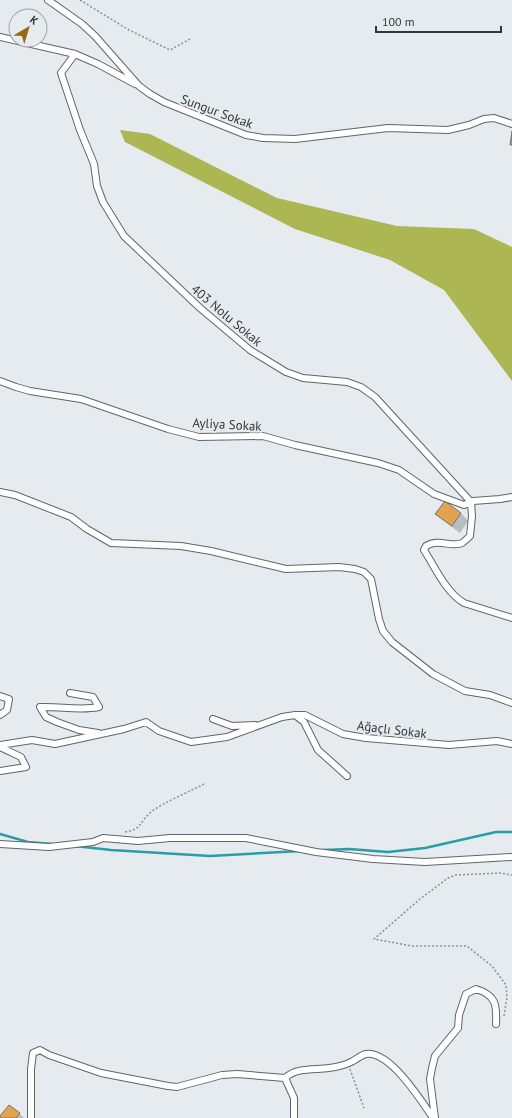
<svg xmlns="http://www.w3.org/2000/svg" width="512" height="1118" viewBox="0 0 512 1118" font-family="'PT Sans',sans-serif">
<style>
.forest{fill:#acb754}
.shadow{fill:#0003}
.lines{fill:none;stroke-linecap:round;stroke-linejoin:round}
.stream{stroke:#2b9da8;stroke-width:2.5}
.building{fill:#e2a351;stroke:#77736f}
.minor-casing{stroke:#616569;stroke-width:8}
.path{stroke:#8d9194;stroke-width:1.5;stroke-dasharray:2 2;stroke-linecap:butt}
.minor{stroke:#fff;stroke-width:6}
.labels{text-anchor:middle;stroke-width:4;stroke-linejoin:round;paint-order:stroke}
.street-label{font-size:13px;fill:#333537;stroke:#e6ebef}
</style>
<rect width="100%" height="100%" fill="#e6ebef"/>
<!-- forest -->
<path class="forest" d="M 120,130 L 150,134 L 277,198 L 397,226 L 474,229 L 512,247 L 512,381 L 444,290 L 390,260 L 295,229 L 125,142 Z"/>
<!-- shadow -->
<path class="shadow" d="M 445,502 L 461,513 L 468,521 L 460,533 L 444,521 L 437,514 Z
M 19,1113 L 24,1118 L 0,1118 L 0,1117 Z"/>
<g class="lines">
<!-- stream -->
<path class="stream" d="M 0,834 L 28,842 L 52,844
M 75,846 L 111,850 L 210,856 L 300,851
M 323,850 L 349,849 L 388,852 L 425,848 L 496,832 L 512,832"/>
</g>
<!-- building -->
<path class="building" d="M 512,131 L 512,145 L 510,145 Z
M 445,501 L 461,513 L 452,526 L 435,514 Z
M 9,1105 L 20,1113 L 16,1118 L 0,1118 L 0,1116 Z"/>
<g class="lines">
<!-- minor casing -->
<g class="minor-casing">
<path id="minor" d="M 48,0 L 82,24 L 95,36 L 139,86 L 150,94 L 164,102 L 246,135 L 263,138 L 295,139 L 388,128 L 448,130 L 469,125 L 484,119 L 494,118 L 512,124
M 0,37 L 75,54 L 98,64 L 135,84
M 75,54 L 61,73 L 80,130 L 94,164 L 97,186 L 103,202 L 124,236 L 200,308 L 250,350 L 286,372 L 303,378 L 347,382 L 361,387 L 375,397 L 471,502 L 472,516 L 470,536 C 468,538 465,541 462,543 C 452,548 439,538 426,546 L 424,550 L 427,555 C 437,571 447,593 464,603 L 512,618
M 0,381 L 16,387 L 30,391 L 81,399 L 168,429 L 199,437 L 263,436 L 295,445 L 378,463 L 399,470 L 434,494 L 464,505 L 473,501 L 500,499 L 512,497
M 0,492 L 15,495 L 71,517 L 87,529 L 111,543 L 181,546 L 211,551 L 286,569 L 339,567 L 355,569 L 364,572 L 371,579 L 379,619 L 383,631 L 392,642 L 433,674 L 465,691 L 490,695 L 512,703
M 70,693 L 93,697 L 99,707 C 79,711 60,706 40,707 L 46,717 L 57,722 L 79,730 L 98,733
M 0,696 L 9,699 L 7,710 L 0,715
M 295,715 L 304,722 L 318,750 L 347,776
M 213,719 L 232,726 L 255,725
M 0,745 L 32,740 L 55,744 L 124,729 L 146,722 L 159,731 L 191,742 L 227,737 L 282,717 L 295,715 L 305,715 L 343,734 L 366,738 L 449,745 L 497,741 L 512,744
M 0,747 L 21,757 L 26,767 L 0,771
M 0,844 L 49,847 L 93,842 L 103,838 L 138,841 L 170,838 L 246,838 L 316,852 L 373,859 L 425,862 L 512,857
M 285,1078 L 294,1098 L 294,1118
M 31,1118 L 31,1069 L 33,1053 L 40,1050 L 49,1055 L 101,1073 L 168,1086 L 177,1087 L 222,1075 L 237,1074 L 285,1078 C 297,1067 314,1070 329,1068 C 337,1067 346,1065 353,1061 C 357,1059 361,1055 366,1054 C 390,1051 421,1100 433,1118
M 435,1118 L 430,1079 L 432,1068 L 435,1056 L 458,1028 L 459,1015 L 466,994 L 476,989 C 496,995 497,1005 496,1024"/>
</g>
<!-- path -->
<path class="path" d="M 80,0 L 129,30 L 170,50 L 190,39
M 125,832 C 143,829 139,822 151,812 C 164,802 189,792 204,784
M 504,1016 L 507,997 L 506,985 L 492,966 L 467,946 L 412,946 L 374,939 L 420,899 L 448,878 L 456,875 L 500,873 L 512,875
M 350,1069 L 364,1108"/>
<!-- minor -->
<use href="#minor" class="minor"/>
</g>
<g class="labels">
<!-- street labels -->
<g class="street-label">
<text transform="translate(217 111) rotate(20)" y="5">Sungur Sokak</text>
<text transform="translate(227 315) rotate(40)" y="5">403 Nolu Sokak</text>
<text transform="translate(227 424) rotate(3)" y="5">Ayliya Sokak</text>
<text transform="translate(392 729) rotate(7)" y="5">Ağaçlı Sokak</text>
</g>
</g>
<!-- north arrow -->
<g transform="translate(28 28) rotate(38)"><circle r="19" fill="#e6ebef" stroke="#9ea2a5"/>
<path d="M0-3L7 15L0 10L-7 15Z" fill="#966917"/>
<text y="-6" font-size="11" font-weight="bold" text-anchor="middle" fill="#333537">K</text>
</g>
<!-- scale -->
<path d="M376 26v6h125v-6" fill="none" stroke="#333537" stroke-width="2"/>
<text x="382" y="26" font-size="12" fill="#333537" stroke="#e6ebef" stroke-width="3" paint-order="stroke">100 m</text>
</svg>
